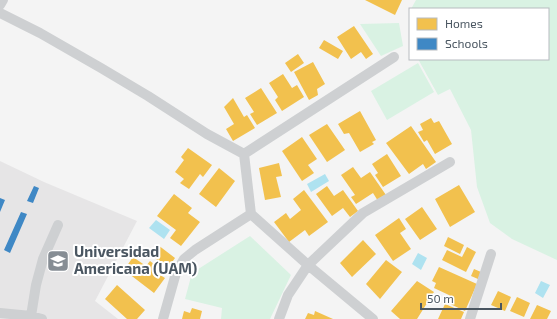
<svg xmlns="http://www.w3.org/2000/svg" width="557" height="319" viewBox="0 0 557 319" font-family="'Exo 2',sans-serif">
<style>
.education{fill:#e6e5e6}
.green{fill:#d9f2e3}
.water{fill:#aee2f0}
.homes{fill:#f2c14e}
.schools{fill:#3f88c5}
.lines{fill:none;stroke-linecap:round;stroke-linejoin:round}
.minor{stroke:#ced0d2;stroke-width:10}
.labels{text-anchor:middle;stroke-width:4;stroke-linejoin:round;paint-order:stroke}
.poi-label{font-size:15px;font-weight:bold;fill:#4a5661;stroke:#fff;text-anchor:start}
</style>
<rect width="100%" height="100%" fill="#f4f4f4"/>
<!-- education -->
<path class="education" d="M 0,161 L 44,182 L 137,221 L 95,301 L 118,319 L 0,319 Z"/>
<!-- green -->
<path class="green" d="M 416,0 L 557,0 L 557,260 L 512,239 L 490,223 L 477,187 L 471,130 L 450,89 L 438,95 L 418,59 L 548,59 L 548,9 L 411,9 Z
M 399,23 L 403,46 L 381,56 L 360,24 Z
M 418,63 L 434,92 L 387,120 L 371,91 Z
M 250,236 L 291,275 L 270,319 L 221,319 L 222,308 L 185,299 L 192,273 Z"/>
<!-- water -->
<path class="water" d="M 325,174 L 329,181 L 311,192 L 307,184 Z
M 156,220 L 170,230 L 164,239 L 149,228 Z
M 418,253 L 427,258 L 421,270 L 412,264 Z
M 541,281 L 550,285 L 543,298 L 535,293 Z"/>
<!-- homes -->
<path class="homes" d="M 365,0 L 402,0 L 395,15 Z
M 354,26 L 373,54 L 366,59 L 361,52 L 351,59 L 337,37 Z
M 324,40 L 343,51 L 338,59 L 319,48 Z
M 298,54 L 304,63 L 291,72 L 285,63 Z
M 313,62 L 325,84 L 317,89 L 318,95 L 309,100 L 294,72 Z
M 283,74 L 292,88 L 297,85 L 304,97 L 282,111 L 275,100 L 278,97 L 269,83 Z
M 261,88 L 277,113 L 257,125 L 250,114 L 254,112 L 245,98 Z
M 233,98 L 244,117 L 247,115 L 255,128 L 233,141 L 226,129 L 234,124 L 224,107 Z
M 360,111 L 376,140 L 372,142 L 374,144 L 360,152 L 349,133 L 344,134 L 338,124 Z
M 431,118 L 434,123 L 439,121 L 452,144 L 435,154 L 427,140 L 424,142 L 418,132 L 423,130 L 420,124 Z
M 327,124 L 345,150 L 327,162 L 309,135 Z
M 411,126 L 436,162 L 426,169 L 423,164 L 409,174 L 386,143 Z
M 302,137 L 317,159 L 308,165 L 314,173 L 302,181 L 282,151 Z
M 188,148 L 212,165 L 203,177 L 200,174 L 189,189 L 180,183 L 184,179 L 175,172 L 184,160 L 181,157 Z
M 387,154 L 401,176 L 383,187 L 375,175 L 378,173 L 372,164 Z
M 279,163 L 282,176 L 276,177 L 281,197 L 265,200 L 259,168 Z
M 353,167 L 361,178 L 370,172 L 386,195 L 378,201 L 373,193 L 356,204 L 351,197 L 355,195 L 341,175 Z
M 219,168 L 235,181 L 216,207 L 199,194 Z
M 459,185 L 475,212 L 450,227 L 435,199 Z
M 327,186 L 334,196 L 343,190 L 358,211 L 350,217 L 343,208 L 332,216 L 316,194 Z
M 304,190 L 328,222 L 309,236 L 305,230 L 289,242 L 274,222 L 286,213 L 290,219 L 301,210 L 293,199 Z
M 174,194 L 192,208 L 188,213 L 200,222 L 181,246 L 170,238 L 176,230 L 157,216 Z
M 422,207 L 437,229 L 420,240 L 405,219 Z
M 399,218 L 406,229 L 400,233 L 411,249 L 393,261 L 375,235 Z
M 448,237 L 464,245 L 460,254 L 444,246 Z
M 363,240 L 376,254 L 352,277 L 340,263 Z
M 158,245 L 175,258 L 168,268 L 151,255 Z
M 467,247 L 476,252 L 466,272 L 442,260 L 447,250 L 462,257 Z
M 133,257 L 146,266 L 150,261 L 163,271 L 160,275 L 165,278 L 154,293 L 124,270 Z
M 386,260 L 402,272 L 380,299 L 366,284 Z
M 439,267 L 477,284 L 465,311 L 448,303 L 451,296 L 434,288 L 436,283 L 432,281 Z
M 474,269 L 481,272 L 478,279 L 471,276 Z
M 417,281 L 434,292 L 417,319 L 400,319 L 391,311 Z
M 117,285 L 145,310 L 137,319 L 127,319 L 105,299 Z
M 498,291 L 511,297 L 505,311 L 491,305 Z
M 517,297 L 530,303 L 524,317 L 510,311 Z
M 445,304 L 464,312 L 461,319 L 438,319 Z
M 537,305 L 551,311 L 547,319 L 530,319 Z
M 192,308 L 202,311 L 200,319 L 182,319 L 184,311 L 190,313 Z
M 315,311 L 333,319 L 305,319 L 308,313 L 314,315 Z"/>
<!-- schools -->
<path class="schools" d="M 34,186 L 39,188 L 33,203 L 27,201 Z
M 0,198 L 5,200 L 0,212 Z
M 21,212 L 27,214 L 10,253 L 4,250 Z"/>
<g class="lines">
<!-- minor -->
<path class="minor" d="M 0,5 L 3,0
M 0,13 L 40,33 L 101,68 L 148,96 L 207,134 L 244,154 L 251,214 L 308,265 L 373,319
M 244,154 L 394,57
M 0,313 L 31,316 L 42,319
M 31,316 L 36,285 L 43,259 L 58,225
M 163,319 L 176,273 L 184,259 L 195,250 L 251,214
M 279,319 L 288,295 L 308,265 L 363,213 L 450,162
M 470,319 L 491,254"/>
</g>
<!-- icons -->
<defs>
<g id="university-square" transform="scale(1.15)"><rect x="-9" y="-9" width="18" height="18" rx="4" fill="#868d94" stroke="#fff"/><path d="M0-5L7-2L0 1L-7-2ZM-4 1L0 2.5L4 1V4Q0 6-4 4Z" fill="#fff"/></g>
</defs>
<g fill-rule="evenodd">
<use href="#university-square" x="58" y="261"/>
</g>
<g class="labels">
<!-- poi labels -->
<g class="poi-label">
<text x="74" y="257">Universidad<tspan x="74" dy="17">Americana (UAM)</tspan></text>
</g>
</g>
<!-- legend -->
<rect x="409" y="8" width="140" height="52" fill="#ffffff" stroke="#b7bbc0"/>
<rect x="417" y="18" width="20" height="12" fill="#f2c14e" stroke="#b7bbc0"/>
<text x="445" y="28" font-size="12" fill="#4a5661">Homes</text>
<rect x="417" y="38" width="20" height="12" fill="#3f88c5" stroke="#b7bbc0"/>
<text x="445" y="48" font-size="12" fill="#4a5661">Schools</text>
<!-- scale -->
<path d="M421 303v6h80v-6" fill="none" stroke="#4a5661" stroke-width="2"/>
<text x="427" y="303" font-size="12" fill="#4a5661" stroke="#ffffff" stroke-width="3" paint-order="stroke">50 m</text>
</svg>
